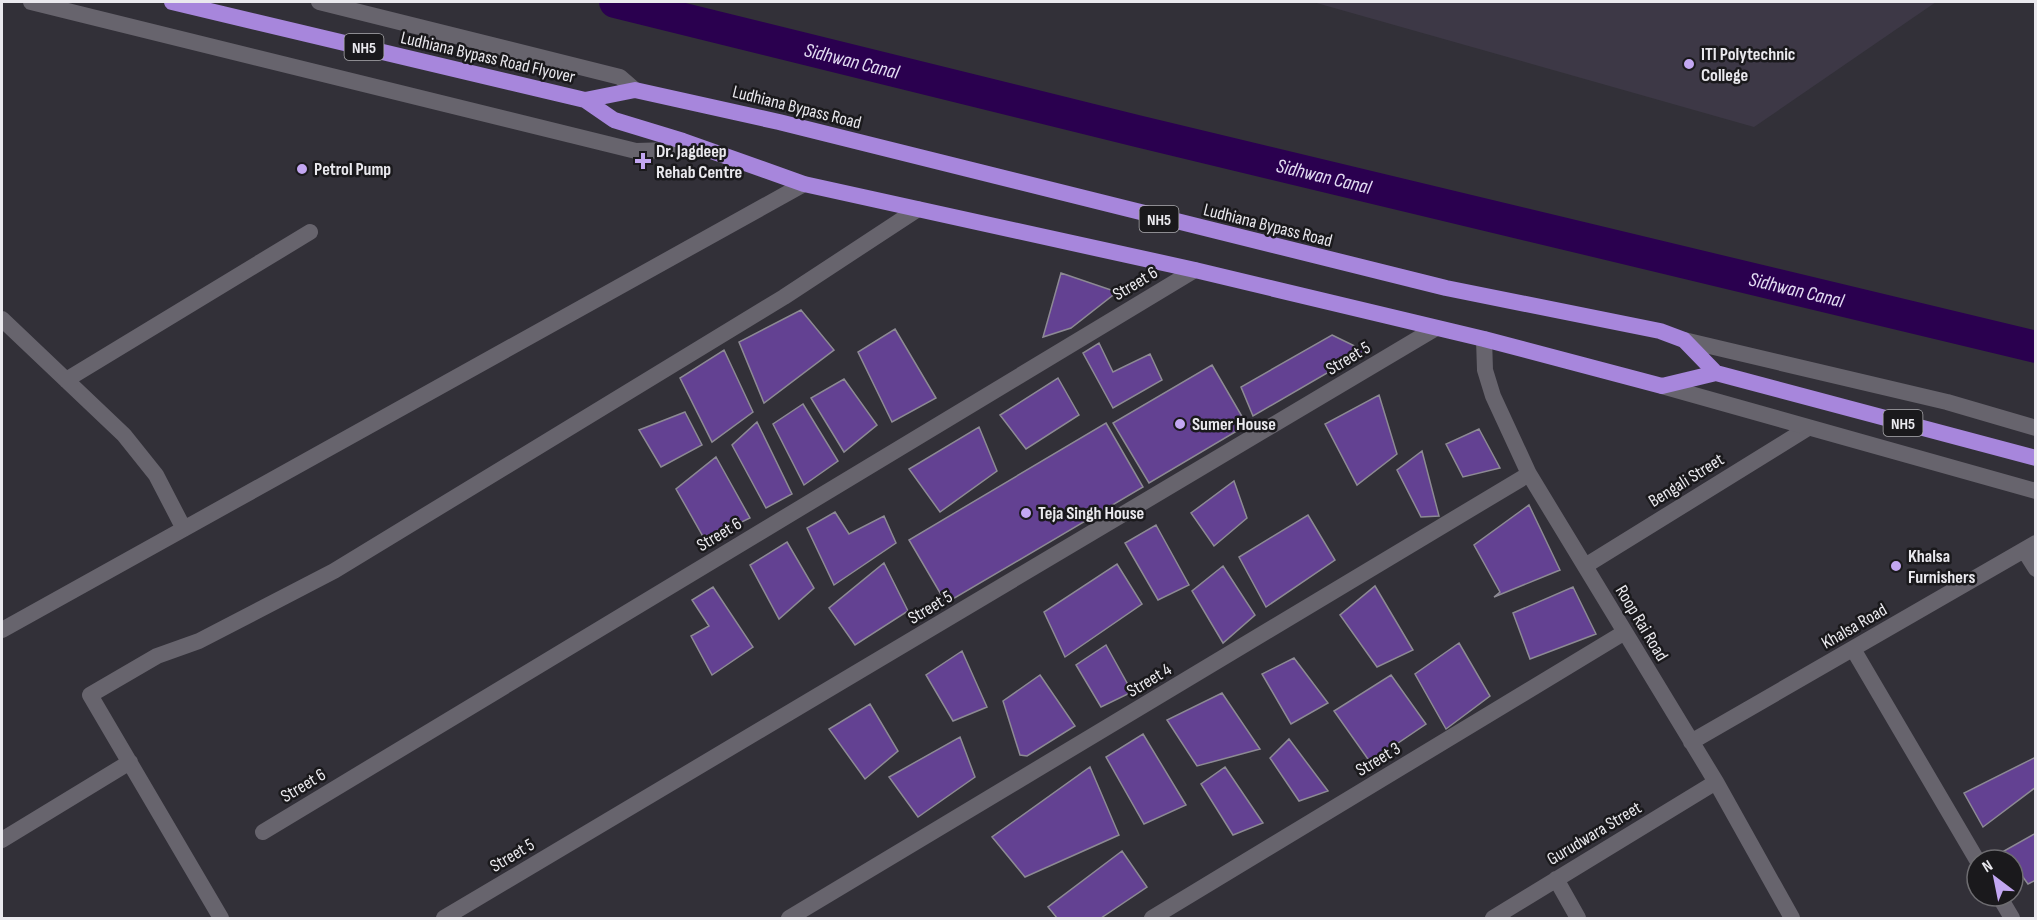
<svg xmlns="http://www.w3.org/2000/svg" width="2037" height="920" viewBox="0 0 2037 920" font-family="'Sofia Sans Condensed',sans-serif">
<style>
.built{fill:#3d3846}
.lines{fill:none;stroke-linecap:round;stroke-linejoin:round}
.canal{stroke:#2a004f;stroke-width:32}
.building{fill:#634192;stroke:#8d8a94;stroke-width:1.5}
.minor{stroke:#67646d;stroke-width:16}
.tertiary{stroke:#67646d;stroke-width:16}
.trunk{stroke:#a786dc;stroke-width:16}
.poi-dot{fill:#c3a7f2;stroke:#1a191c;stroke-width:2}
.labels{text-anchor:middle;stroke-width:5;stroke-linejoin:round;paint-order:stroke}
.shield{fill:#1a191c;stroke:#acabaf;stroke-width:1.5}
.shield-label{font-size:16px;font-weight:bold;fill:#eae9ee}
.poi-label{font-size:18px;font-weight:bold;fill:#eae9ee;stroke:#1a191c;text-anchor:start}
.street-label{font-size:18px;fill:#eae9ee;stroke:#1a191c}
.water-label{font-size:20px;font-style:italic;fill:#e3dcf3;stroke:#1a191c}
</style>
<rect width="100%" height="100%" fill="#323038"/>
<!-- built -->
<path class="built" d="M 1313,2 L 1936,2 L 1754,127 Z"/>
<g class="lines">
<!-- canal -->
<path class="canal" id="s1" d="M 615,2 L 1137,131 L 2036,347"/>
</g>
<!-- building -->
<path class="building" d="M 1061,273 L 1117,292 L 1071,328 L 1043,337 Z
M 801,310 L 834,350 L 764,403 L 739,342 Z
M 895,329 L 936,398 L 892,422 L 858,352 Z
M 1332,335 L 1365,351 L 1253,416 L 1241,387 Z
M 1099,343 L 1113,372 L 1150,354 L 1162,380 L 1113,408 L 1083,353 Z
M 724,350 L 753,412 L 712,442 L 680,378 Z
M 1212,365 L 1247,425 L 1149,483 L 1113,423 Z
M 1058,378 L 1079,415 L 1026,449 L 1000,415 Z
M 844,379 L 877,425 L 844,452 L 811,398 Z
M 1379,395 L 1397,454 L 1357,485 L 1325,424 Z
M 803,404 L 838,461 L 804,485 L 773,424 Z
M 685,412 L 702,445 L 661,467 L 639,430 Z
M 757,422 L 792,494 L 766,508 L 732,445 Z
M 1106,423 L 1143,487 L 946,603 L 909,540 Z
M 979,427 L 997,471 L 940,512 L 909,469 Z
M 1479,429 L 1500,468 L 1463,477 L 1446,444 Z
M 1422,451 L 1439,516 L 1421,517 L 1397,470 Z
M 716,457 L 750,518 L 705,540 L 676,489 Z
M 1234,481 L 1247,518 L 1214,546 L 1191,513 Z
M 1529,505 L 1560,570 L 1494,597 L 1500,592 L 1474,545 Z
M 835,512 L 849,534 L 884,516 L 896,543 L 834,585 L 807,528 Z
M 1308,515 L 1335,560 L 1266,607 L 1239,557 Z
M 1156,525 L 1189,585 L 1158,600 L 1125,543 Z
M 787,542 L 814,588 L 779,619 L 750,565 Z
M 884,563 L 908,611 L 855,645 L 829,608 Z
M 1117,564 L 1142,604 L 1065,657 L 1044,612 Z
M 1223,566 L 1255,615 L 1223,643 L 1192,591 Z
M 1375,586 L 1413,650 L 1377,667 L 1340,615 Z
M 713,587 L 753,647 L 712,675 L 691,636 L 709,626 L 692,600 Z
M 1573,587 L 1596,634 L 1530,659 L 1513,613 Z
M 1459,643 L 1490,696 L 1446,729 L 1415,674 Z
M 1106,645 L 1132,692 L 1101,707 L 1076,665 Z
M 962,651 L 987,707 L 953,721 L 926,675 Z
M 1294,658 L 1328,703 L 1291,724 L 1262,674 Z
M 1040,675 L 1075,726 L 1027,756 L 1020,755 L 1003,701 Z
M 1391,675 L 1426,724 L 1370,762 L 1334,711 Z
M 1222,693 L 1260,749 L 1197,766 L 1167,720 Z
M 870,704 L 898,751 L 865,779 L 829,729 Z
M 1143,734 L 1186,805 L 1144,824 L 1106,757 Z
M 960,737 L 975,777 L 918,817 L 889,777 Z
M 1289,739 L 1328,791 L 1299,801 L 1270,758 Z
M 2036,757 L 2036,787 L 1983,827 L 1964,793 Z
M 1090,767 L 1119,835 L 1025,877 L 992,837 Z
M 1225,767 L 1263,823 L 1233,835 L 1201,784 Z
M 2036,833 L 2036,880 L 2028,884 L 2004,851 Z
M 1122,851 L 1147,887 L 1101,918 L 1057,918 L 1048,907 Z"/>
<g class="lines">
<!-- minor -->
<path class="minor" d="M 2,319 L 124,435 L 156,475 L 184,529
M 1484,339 L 1485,370 L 1493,396 L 1529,474 L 1716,782 L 1792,918
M 66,380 L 310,232
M 2024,550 L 2036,569
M 1585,566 L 1808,428
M 2,630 L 804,184
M 1853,649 L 1977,860
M 1691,742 L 2036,543
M 263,832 L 1195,270
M 2,840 L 130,762
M 1556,879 L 1578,918
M 1999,896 L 2012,918
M 221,918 L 90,695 L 157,656 L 199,641 L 334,571 L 784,297 L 918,209
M 444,918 L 1436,328
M 789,918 L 1529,474
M 1152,918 L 1625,632
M 1493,918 L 1716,782"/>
<!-- tertiary -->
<path class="tertiary" d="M 31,2 L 636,151 L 703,149
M 319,2 L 620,77 L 635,90
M 1684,340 L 1947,402 L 2036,428
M 1662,386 L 2036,491"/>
<!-- trunk -->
<path class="trunk" d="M 172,2 L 585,100 L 614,120 L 683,141 L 804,184 L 1195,270 L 1484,339 L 1662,386 L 1716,373
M 585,100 L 635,90 L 779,122 L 1446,288 L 1660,331 L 1684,340 L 1716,373 L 2036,458"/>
</g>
<!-- markers -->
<g class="poi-dot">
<circle cx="1689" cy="64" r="6"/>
<path d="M640 152h6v6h6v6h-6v6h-6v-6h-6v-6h6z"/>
<circle cx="302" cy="169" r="6"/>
<circle cx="1180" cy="424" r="6"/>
<circle cx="1026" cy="513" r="6"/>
<circle cx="1896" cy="566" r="6"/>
</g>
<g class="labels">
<!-- shield labels -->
<g class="shield">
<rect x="344.5" y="34" width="39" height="26" rx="4.5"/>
<rect x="1139.5" y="206" width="39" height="26" rx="4.5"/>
<rect x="1883.5" y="410" width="39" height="26" rx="4.5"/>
</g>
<g class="shield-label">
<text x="364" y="53">NH5</text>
<text x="1159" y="225">NH5</text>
<text x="1903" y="429">NH5</text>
</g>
<!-- poi labels -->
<g class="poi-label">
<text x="1701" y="60">ITI Polytechnic<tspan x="1701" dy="21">College</tspan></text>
<text x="656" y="157">Dr. Jagdeep<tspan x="656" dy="21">Rehab Centre</tspan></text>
<text x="314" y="175">Petrol Pump</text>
<text x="1192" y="430">Sumer House</text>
<text x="1038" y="519">Teja Singh House</text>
<text x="1908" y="562">Khalsa<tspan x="1908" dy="21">Furnishers</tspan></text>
</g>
<!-- street labels -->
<g class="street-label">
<text transform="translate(488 57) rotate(13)" y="6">Ludhiana Bypass Road Flyover</text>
<text transform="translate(797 107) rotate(14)" y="6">Ludhiana Bypass Road</text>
<text transform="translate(1268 225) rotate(14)" y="6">Ludhiana Bypass Road</text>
<text transform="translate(1135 283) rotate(-31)" y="6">Street 6</text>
<text transform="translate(1348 358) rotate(-31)" y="6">Street 5</text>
<text transform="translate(1686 480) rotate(-32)" y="6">Bengali Street</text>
<text transform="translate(719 534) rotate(-31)" y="6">Street 6</text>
<text transform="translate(930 607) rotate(-31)" y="6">Street 5</text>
<text transform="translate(1642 623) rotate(59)" y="6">Roop Rai Road</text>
<text transform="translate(1854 626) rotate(-30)" y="6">Khalsa Road</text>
<text transform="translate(1149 680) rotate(-31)" y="6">Street 4</text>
<text transform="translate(1378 759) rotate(-31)" y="6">Street 3</text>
<text transform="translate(303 785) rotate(-31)" y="6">Street 6</text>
<text transform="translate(1594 833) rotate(-31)" y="6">Gurudwara Street</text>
<text transform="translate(512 855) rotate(-31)" y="6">Street 5</text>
</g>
<!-- water labels -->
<g class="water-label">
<text dy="7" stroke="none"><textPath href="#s1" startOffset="244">Sidhwan Canal</textPath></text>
<text dy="7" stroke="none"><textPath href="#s1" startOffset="730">Sidhwan Canal</textPath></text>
<text dy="7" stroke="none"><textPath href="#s1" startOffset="1216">Sidhwan Canal</textPath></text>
</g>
</g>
<!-- border -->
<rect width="2037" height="920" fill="none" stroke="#eae9ee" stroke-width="6"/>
<!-- north arrow -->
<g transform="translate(1995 878) rotate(328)"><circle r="28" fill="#1a191c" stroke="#6d6c70" stroke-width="1.5"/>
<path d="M0-4.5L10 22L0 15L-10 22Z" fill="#c3a7f2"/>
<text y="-9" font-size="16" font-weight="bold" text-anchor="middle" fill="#eae9ee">N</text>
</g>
</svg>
